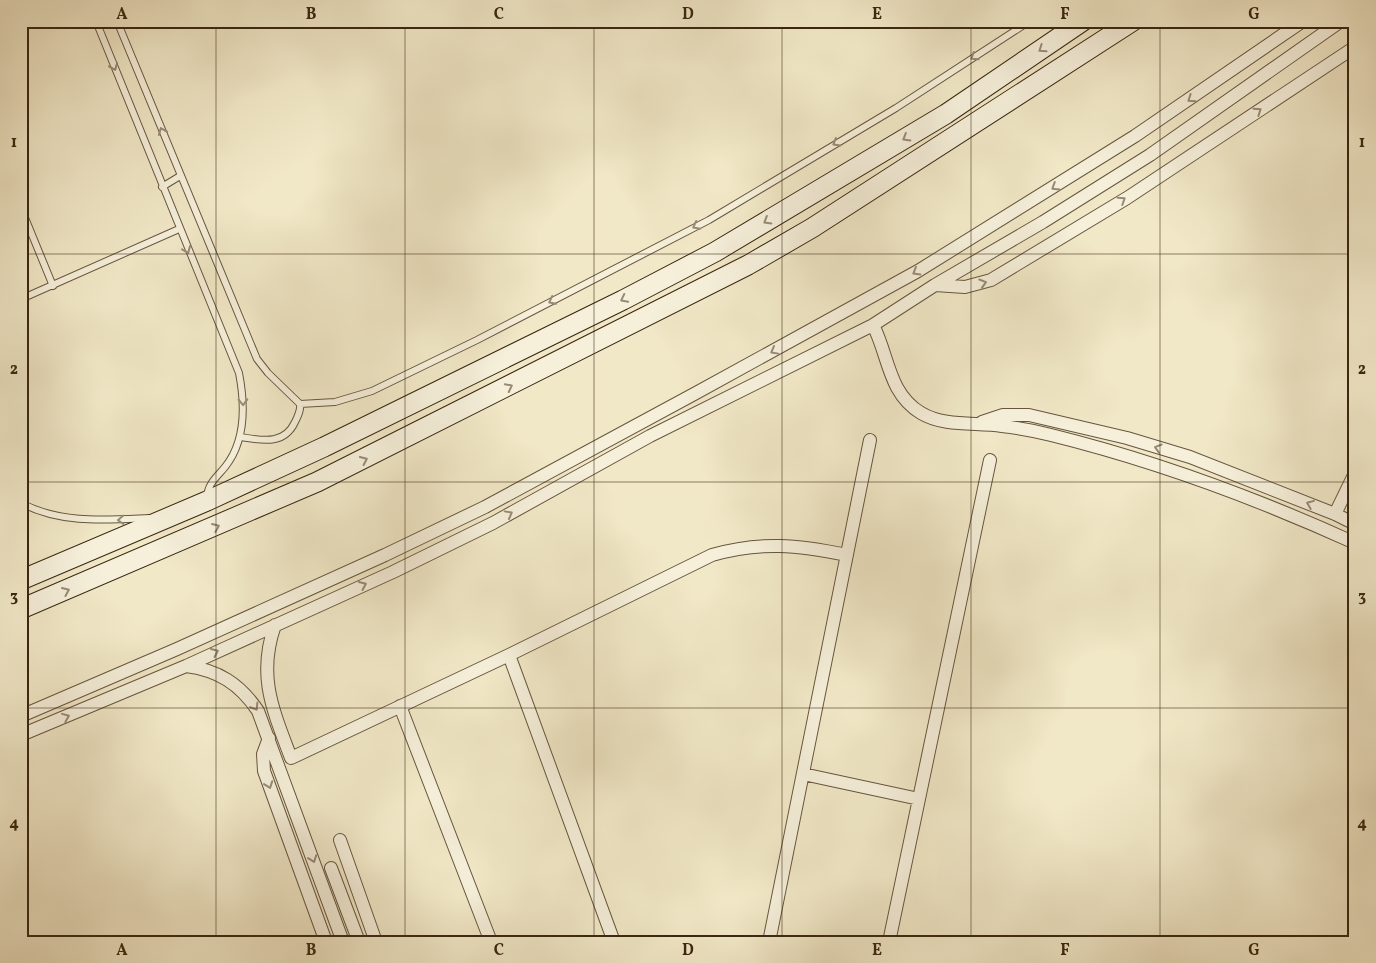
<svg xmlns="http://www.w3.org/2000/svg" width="1376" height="963" viewBox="0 0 1376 963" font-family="Vollkorn,serif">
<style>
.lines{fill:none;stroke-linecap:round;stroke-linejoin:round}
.lane-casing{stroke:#67563e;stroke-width:8}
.street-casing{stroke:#67563e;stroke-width:14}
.secondary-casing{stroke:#392610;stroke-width:21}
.lane{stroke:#f6f0db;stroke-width:6}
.street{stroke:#f6f0db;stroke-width:12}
.secondary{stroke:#f6f0db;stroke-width:19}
.oneway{stroke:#988b76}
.grid{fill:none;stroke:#392610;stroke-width:1;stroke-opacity:0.55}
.neatline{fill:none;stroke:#392610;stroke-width:2}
.grid-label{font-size:16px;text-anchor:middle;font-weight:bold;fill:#392610}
</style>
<rect width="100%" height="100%" fill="#f1e8c7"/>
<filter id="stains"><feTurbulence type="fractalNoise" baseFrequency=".004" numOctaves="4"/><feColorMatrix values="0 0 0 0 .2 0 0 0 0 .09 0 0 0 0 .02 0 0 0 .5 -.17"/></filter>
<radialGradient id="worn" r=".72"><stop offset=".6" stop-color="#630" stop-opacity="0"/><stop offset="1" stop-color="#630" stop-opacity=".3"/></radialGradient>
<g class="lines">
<!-- lane casing -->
<g class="lane-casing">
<path id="lane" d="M 96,21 L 239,373 C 245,404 246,441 225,467 C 217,477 208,483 207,497
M 117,21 L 257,359 L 268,373 L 300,404 C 301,410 298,416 295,422 C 284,446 261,440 240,437
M 162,187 L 180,176
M 21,208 L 53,286
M 21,299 L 179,229
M 300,404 L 335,402 L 372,391 L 477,340 L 709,220 L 896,108 L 1030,21
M 21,503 C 61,524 105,520 149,518"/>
</g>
<!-- street casing -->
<g class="street-casing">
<path id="street" d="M 935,285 L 965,287 L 991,280 L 1127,198 L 1355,47
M 873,325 C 889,356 888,393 921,413 C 944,427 976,422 1002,426 C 1019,428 1035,431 1051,435 C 1156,461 1256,498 1355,543
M 982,422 L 1003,415 L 1029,415 L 1127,438 L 1190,457 L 1335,514 L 1355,524
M 1335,514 L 1355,473
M 275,625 C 257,676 273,710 291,758 L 509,655 L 712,555 C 761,541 798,545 847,555
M 509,655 L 614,942
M 186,666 C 218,670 240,684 258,711 L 343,942
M 400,706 L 491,942
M 21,716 L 177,649 L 385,555 L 485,507 L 696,393 L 918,271 L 1135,136 L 1303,21
M 21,735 L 186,666 L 393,572 L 493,523 L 650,436 L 873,325 L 935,285 L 1043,222 L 1150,155 L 1341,21
M 269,738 L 263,754 L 264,771 L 326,942
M 803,774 L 919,799
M 340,840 L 376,942
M 331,868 L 359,942
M 769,942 L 870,440
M 889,942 L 990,460"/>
</g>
<!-- secondary casing -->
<g class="secondary-casing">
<path id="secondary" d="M 21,580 L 207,501 L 324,447 L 623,300 L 715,252 L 946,114 L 1083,21
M 21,609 L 317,482 L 748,265 L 812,228 L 1133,21"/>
</g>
<!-- lane -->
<use href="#lane" class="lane"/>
<!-- street -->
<use href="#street" class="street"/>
<!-- secondary -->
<use href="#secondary" class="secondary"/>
</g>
<!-- one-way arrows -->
<defs><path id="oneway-chevron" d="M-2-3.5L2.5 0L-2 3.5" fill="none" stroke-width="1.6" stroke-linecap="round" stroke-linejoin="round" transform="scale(1.25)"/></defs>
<g class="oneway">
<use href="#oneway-chevron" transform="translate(1042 49) rotate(146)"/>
<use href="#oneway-chevron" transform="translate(974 57) rotate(147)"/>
<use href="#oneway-chevron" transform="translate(114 67) rotate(68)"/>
<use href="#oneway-chevron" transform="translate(1191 99) rotate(146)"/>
<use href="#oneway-chevron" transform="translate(1258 111) rotate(-34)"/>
<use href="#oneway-chevron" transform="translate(162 131) rotate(-112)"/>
<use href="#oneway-chevron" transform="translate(906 138) rotate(149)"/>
<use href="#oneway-chevron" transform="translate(836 143) rotate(149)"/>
<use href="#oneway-chevron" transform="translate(1055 187) rotate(148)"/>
<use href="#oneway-chevron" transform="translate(1122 200) rotate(-33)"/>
<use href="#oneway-chevron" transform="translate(767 221) rotate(149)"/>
<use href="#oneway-chevron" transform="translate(696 226) rotate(153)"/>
<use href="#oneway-chevron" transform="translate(187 250) rotate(67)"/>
<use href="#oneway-chevron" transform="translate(916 272) rotate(150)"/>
<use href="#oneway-chevron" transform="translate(983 283) rotate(-17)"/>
<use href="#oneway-chevron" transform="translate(624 299) rotate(153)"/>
<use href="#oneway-chevron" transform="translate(552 301) rotate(153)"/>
<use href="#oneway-chevron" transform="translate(774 351) rotate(151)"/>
<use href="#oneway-chevron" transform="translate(509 387) rotate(-27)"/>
<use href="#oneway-chevron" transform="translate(243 402) rotate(88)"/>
<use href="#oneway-chevron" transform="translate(1158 448) rotate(-163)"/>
<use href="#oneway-chevron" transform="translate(364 460) rotate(-25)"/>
<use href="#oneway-chevron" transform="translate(1310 504) rotate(-158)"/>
<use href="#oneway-chevron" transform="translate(509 514) rotate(-29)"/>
<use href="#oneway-chevron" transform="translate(121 520) rotate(177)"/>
<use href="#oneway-chevron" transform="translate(216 527) rotate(-23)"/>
<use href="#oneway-chevron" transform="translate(363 585) rotate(-24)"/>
<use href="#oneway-chevron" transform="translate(66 591) rotate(-23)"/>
<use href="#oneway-chevron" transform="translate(215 652) rotate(-25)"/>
<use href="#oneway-chevron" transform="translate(255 707) rotate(58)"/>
<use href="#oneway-chevron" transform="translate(66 717) rotate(-22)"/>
<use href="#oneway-chevron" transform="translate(269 785) rotate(70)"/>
<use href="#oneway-chevron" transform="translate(313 859) rotate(70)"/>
</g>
<!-- grid -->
<path class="grid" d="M 216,21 L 216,942M 405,21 L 405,942M 594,21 L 594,942M 782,21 L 782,942M 971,21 L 971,942M 1160,21 L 1160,942M 21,254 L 1355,254M 21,482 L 1355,482M 21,708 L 1355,708"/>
<!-- margin -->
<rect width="1376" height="963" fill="none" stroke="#f1e8c7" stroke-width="55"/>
<rect x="28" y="28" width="1320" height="908" class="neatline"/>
<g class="grid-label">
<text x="122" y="19">A</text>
<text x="311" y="19">B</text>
<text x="499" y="19">C</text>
<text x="688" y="19">D</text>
<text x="877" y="19">E</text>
<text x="1065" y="19">F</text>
<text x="1254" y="19">G</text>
<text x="14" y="147">1</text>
<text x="1362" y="147">1</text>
<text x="14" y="374">2</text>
<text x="1362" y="374">2</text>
<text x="14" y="601">3</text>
<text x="1362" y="601">3</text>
<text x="14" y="828">4</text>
<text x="1362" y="828">4</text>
<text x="122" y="955">A</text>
<text x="311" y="955">B</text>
<text x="499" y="955">C</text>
<text x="688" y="955">D</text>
<text x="877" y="955">E</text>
<text x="1065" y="955">F</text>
<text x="1254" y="955">G</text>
</g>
<rect width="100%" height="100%" filter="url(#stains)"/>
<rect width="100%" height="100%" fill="url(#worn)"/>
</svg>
